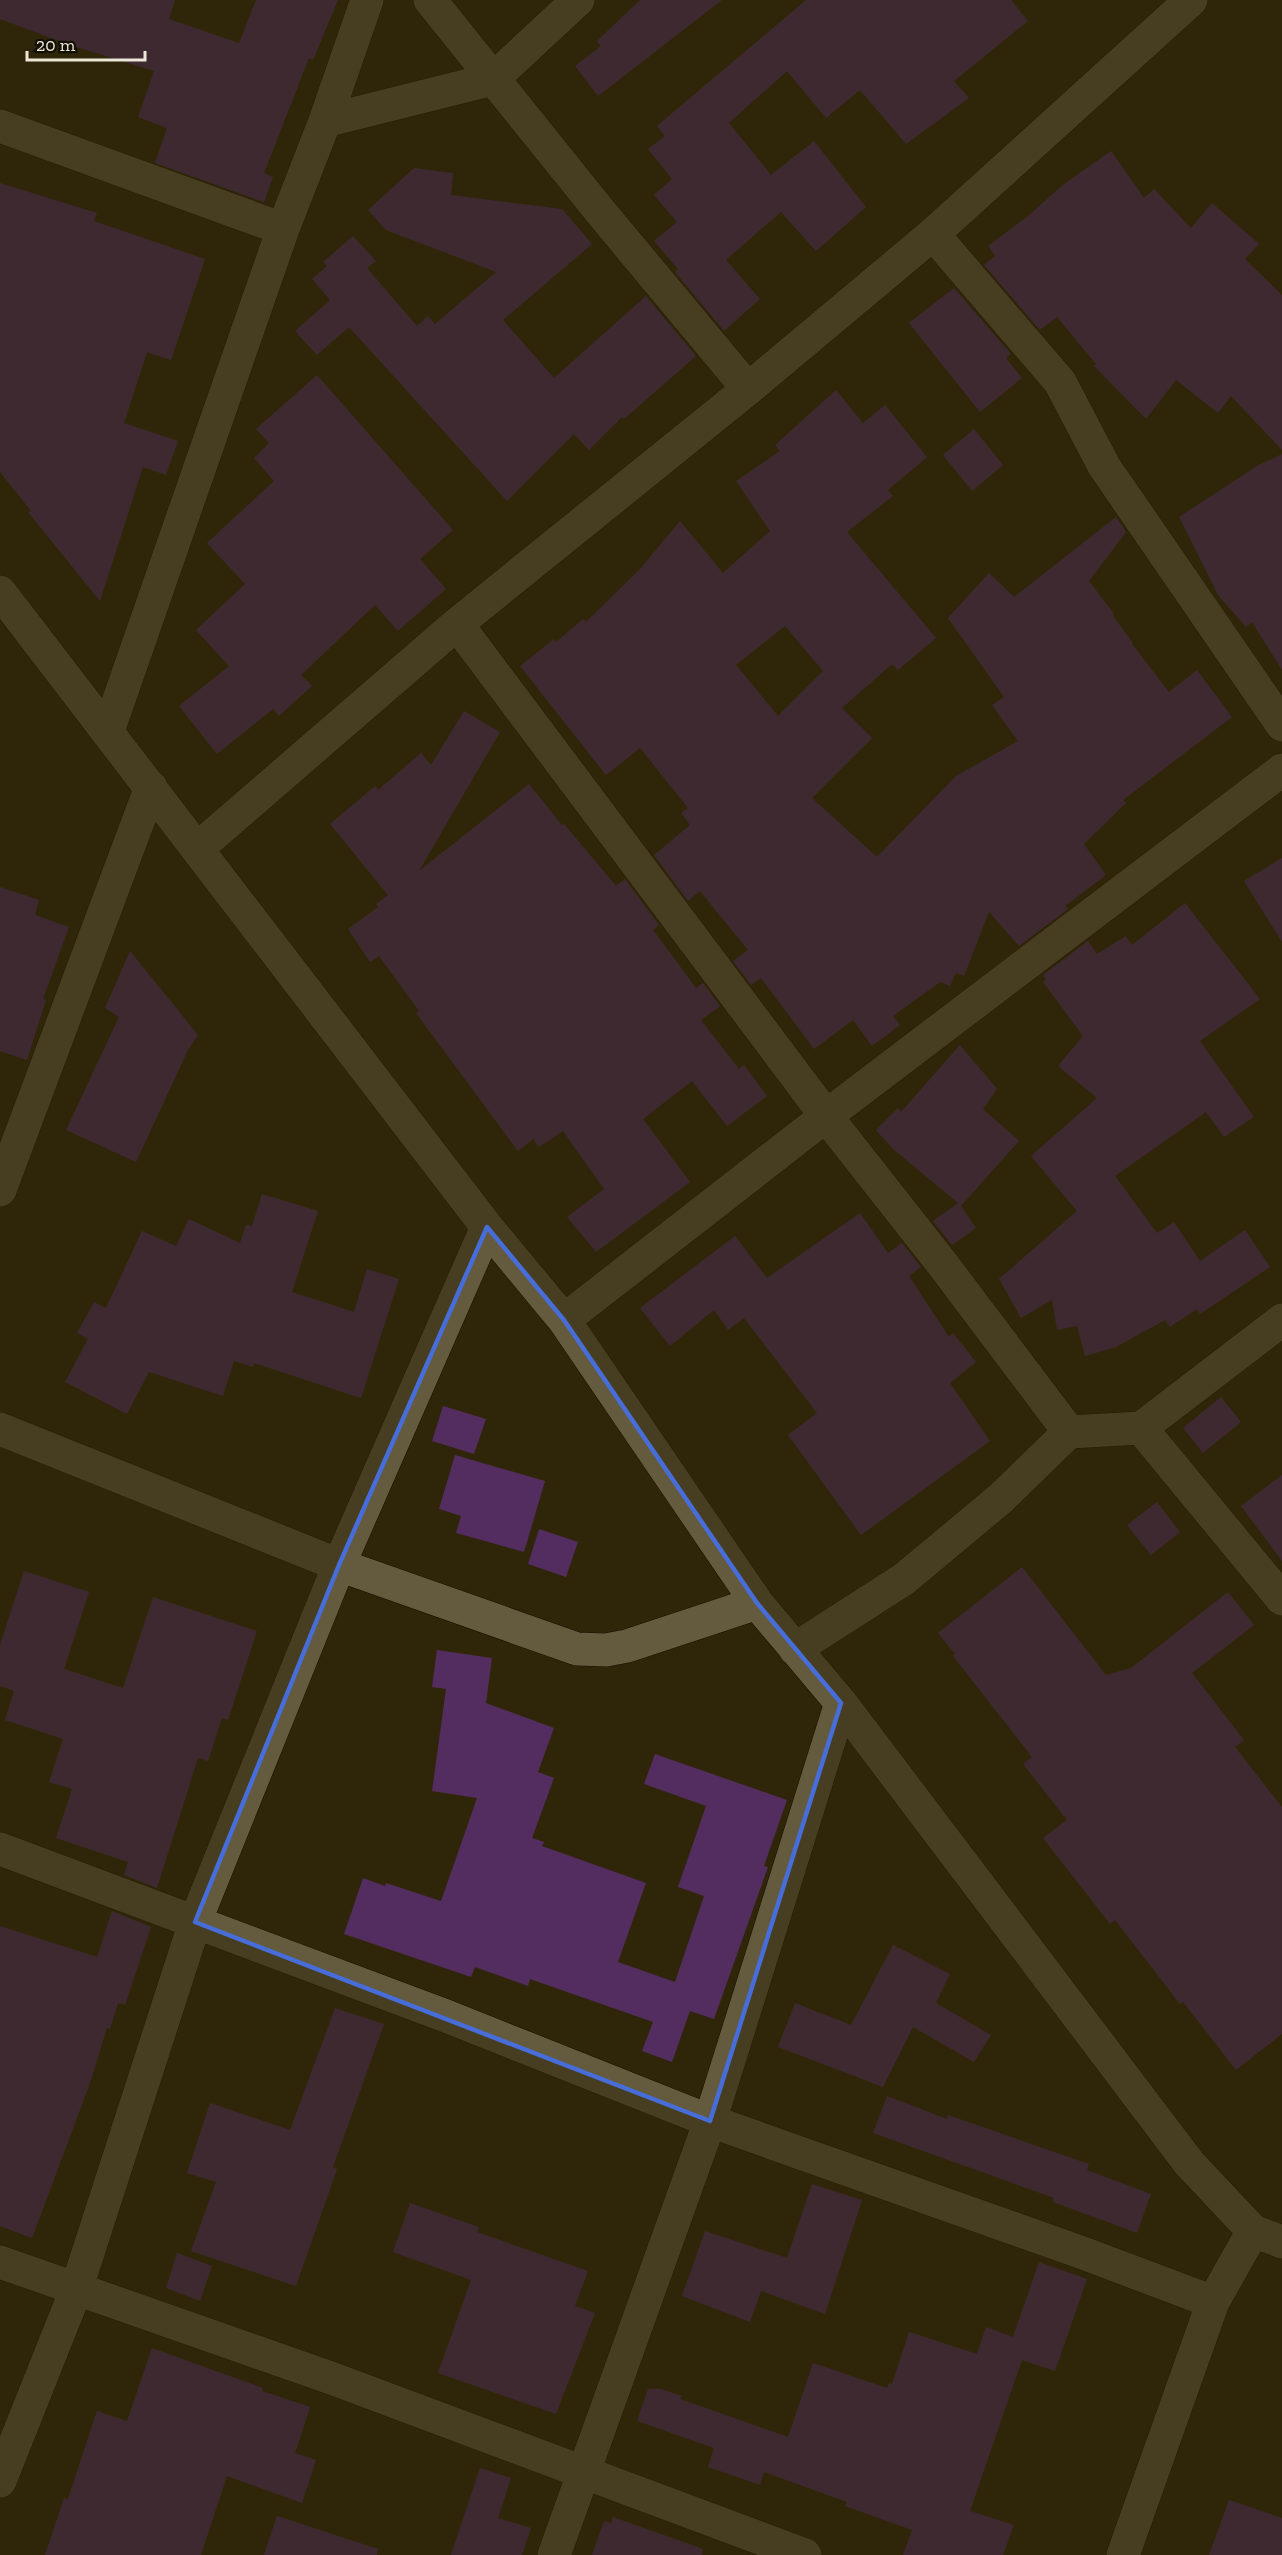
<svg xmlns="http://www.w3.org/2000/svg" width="1282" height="2555" viewBox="0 0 1282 2555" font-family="'Zilla Slab',serif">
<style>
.building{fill:#532d5f;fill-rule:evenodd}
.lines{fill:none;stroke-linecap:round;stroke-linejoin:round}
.minor-casing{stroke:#170f00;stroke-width:34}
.minor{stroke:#645a3d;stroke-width:33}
.marked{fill:none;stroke:#476dd8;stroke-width:4.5;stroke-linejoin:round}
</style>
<rect width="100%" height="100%" fill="#2f260a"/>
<!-- building -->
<path class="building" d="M 0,0 L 175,0 L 169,19 L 239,43 L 256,0 L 338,0 L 313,60 L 309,58 L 264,173 L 273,177 L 264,202 L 155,163 L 167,128 L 138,117 L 154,71 L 70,45 L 0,19 Z
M 640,0 L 722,0 L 598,96 L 575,66 L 601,46 L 597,41 Z
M 806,0 L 1011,0 L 1028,21 L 954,81 L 969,98 L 906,144 L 860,90 L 826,118 L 787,71 L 729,123 L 771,175 L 814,141 L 866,207 L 816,251 L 781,212 L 726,260 L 760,299 L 724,331 L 675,272 L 678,269 L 654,241 L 677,222 L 654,195 L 672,179 L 648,149 L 665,136 L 657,126 Z
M 1111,151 L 1144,198 L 1154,189 L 1191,228 L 1212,203 L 1259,244 L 1245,259 L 1282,295 L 1282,450 L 1231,396 L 1218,413 L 1176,380 L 1146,419 L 1094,366 L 1096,364 L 1057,317 L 1040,330 L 984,265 L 995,256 L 988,246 L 1028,216 L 1064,184 Z
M 414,168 L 453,173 L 451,195 L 562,209 L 592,244 L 503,320 L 554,378 L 646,296 L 696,356 L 624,419 L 622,417 L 589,450 L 574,434 L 507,501 L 349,327 L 317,355 L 295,331 L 330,300 L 312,279 L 327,266 L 323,262 L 353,236 L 376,261 L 367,268 L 417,326 L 428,316 L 435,324 L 496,272 L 386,230 L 368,210 Z
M 0,183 L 97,213 L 94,221 L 205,259 L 171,360 L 147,352 L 124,423 L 178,441 L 166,475 L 143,467 L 100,601 L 28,512 L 31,511 L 0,472 Z
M 954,288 L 1011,354 L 1006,358 L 1022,378 L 980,412 L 909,323 Z
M 317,375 L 453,530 L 420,559 L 446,589 L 398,631 L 375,605 L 301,675 L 312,686 L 279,716 L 273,709 L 217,754 L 179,706 L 229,666 L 196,630 L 245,584 L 207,543 L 274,481 L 254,458 L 269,443 L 256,429 Z
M 836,390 L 863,423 L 885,405 L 927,457 L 888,490 L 893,496 L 847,532 L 936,638 L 898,670 L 892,664 L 842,708 L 872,738 L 812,798 L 877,857 L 956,776 L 1018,741 L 992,705 L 1004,697 L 948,618 L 989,573 L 1014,597 L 1116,517 L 1126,532 L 1089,581 L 1114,614 L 1113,616 L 1133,643 L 1132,644 L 1169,692 L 1197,670 L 1232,717 L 1123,800 L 1126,803 L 1084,844 L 1106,875 L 1065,906 L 1068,909 L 1019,946 L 989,912 L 964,976 L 956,973 L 950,986 L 940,982 L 893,1016 L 900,1025 L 872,1046 L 853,1020 L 814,1049 L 761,978 L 751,985 L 733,961 L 748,950 L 700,891 L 688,901 L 654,855 L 690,825 L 681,813 L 688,808 L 640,748 L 606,775 L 520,666 L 554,639 L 556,642 L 583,619 L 586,622 L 640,569 L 680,521 L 723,573 L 770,531 L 736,481 L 780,451 L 775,445 ZM 785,626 L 823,671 L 778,716 L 736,665 Z
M 974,429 L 1003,465 L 972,491 L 943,455 Z
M 1282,454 L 1282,670 L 1252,622 L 1246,627 L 1218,595 L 1179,517 L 1257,466 Z
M 464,711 L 500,732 L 419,871 L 529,784 L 562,825 L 564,824 L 616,886 L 625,879 L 659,925 L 653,930 L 696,988 L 703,983 L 720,1006 L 701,1020 L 739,1069 L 744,1065 L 767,1096 L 727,1126 L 692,1081 L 643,1119 L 690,1182 L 596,1252 L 567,1217 L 604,1189 L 563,1131 L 539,1147 L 533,1139 L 518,1151 L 416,1013 L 419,1011 L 379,956 L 370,962 L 348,929 L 378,907 L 376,904 L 388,895 L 330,824 L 375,786 L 378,790 L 421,753 L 431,765 Z
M 1282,858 L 1282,942 L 1244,881 Z
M 0,887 L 39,900 L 35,915 L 69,927 L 43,999 L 46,1000 L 27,1060 L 0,1051 Z
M 1185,903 L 1260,999 L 1200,1041 L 1254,1117 L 1224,1137 L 1206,1112 L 1115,1176 L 1157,1233 L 1174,1222 L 1200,1261 L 1245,1230 L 1270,1267 L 1200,1314 L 1197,1309 L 1170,1327 L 1165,1320 L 1116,1347 L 1085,1356 L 1077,1326 L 1057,1330 L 1052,1300 L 1021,1318 L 999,1279 L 1077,1211 L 1031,1156 L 1097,1098 L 1058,1066 L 1083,1036 L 1043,982 L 1046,979 L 1043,975 L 1088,941 L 1097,954 L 1126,936 L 1132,945 Z
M 130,951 L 198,1035 L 188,1050 L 136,1162 L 66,1130 L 119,1017 L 105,1008 Z
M 960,1045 L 997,1089 L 983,1109 L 1019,1141 L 961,1206 L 976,1228 L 952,1245 L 933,1221 L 958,1203 L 893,1149 L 876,1130 L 898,1108 L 901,1112 Z
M 262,1194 L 318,1211 L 292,1292 L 354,1312 L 367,1269 L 399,1279 L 361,1398 L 254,1363 L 253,1367 L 234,1361 L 223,1396 L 149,1372 L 127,1414 L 65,1382 L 88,1339 L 77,1333 L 94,1302 L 106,1308 L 142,1231 L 176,1246 L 189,1219 L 240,1243 L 246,1225 L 252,1226 Z
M 860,1213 L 888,1253 L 902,1243 L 921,1267 L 909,1276 L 949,1337 L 953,1333 L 976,1362 L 950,1383 L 990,1441 L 861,1535 L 788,1435 L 817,1413 L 744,1318 L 728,1330 L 714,1310 L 670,1346 L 640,1308 L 735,1236 L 767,1278 Z
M 1221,1397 L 1241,1422 L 1203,1453 L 1183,1428 Z
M 443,1406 L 486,1419 L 474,1454 L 432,1441 Z
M 455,1455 L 545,1481 L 524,1552 L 456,1533 L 461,1516 L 439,1509 Z
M 1282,1475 L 1282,1561 L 1241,1506 Z
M 1157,1502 L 1180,1532 L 1151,1555 L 1127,1525 Z
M 539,1529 L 578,1542 L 566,1577 L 528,1564 Z
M 1022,1567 L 1106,1675 L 1131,1668 L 1228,1592 L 1254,1625 L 1192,1673 L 1244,1740 L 1235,1747 L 1282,1807 L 1282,2034 L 1236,2070 L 1183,2002 L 1180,2004 L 1115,1920 L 1110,1924 L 1043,1838 L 1067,1820 L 1023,1764 L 1032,1757 L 953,1656 L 955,1654 L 938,1633 Z
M 24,1571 L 89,1592 L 64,1669 L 123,1688 L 153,1597 L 257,1631 L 228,1720 L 222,1718 L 208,1761 L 198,1758 L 157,1888 L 124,1875 L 128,1862 L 56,1838 L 72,1789 L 49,1782 L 63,1739 L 5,1720 L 14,1691 L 0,1686 L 0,1645 Z
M 437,1650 L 492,1658 L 486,1703 L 554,1728 L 538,1772 L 554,1778 L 532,1838 L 544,1842 L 542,1846 L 646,1883 L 618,1962 L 675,1982 L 704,1896 L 678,1887 L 706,1806 L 644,1784 L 655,1754 L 787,1800 L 764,1866 L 768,1867 L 714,2019 L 690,2011 L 672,2062 L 642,2051 L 653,2022 L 530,1979 L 528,1986 L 475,1967 L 471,1977 L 344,1934 L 363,1878 L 385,1886 L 386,1883 L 441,1901 L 477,1798 L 432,1791 L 446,1689 L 432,1687 Z
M 112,1911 L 151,1927 L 125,2005 L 118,2003 L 110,2029 L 107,2028 L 90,2083 L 32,2238 L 0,2226 L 0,1926 L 97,1957 Z
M 893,1945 L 950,1974 L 936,2003 L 991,2035 L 974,2062 L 913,2027 L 883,2087 L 778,2047 L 795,2003 L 851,2025 Z
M 335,2008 L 384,2024 L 333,2167 L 337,2169 L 296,2286 L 191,2251 L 216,2182 L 187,2173 L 210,2103 L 290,2130 Z
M 887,2096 L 947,2119 L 948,2115 L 1089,2164 L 1087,2170 L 1151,2194 L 1137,2233 L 1053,2202 L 1054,2198 L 873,2133 Z
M 812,2184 L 862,2200 L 825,2314 L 761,2291 L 750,2322 L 682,2296 L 705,2231 L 787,2258 Z
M 410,2203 L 479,2227 L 477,2232 L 588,2271 L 575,2306 L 595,2313 L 556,2414 L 438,2373 L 471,2280 L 393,2252 Z
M 177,2253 L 212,2266 L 200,2301 L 166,2288 Z
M 1039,2262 L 1087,2279 L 1055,2371 L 1022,2360 L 970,2511 L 1014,2525 L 1003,2555 L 903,2555 L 912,2530 L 845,2506 L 847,2502 L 764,2472 L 760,2485 L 708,2467 L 714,2448 L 637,2421 L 648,2389 L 661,2389 L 682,2396 L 680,2399 L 788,2437 L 813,2363 L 887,2388 L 889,2383 L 892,2384 L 909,2332 L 977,2354 L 986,2327 L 1013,2337 Z
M 152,2348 L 263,2388 L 262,2391 L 310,2407 L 295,2453 L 316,2460 L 302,2503 L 227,2476 L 201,2555 L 45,2555 L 64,2498 L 68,2499 L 97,2411 L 127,2421 Z
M 480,2468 L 511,2478 L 498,2518 L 531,2528 L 522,2555 L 451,2555 Z
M 1229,2500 L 1282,2518 L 1282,2555 L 1209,2555 Z
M 277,2516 L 378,2549 L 377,2555 L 264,2555 Z
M 613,2517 L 703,2549 L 702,2555 L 592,2555 L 604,2521 L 611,2523 Z"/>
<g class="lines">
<!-- minor casing -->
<g class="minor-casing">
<path id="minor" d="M 430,0 L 599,210 L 748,389
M 325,121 L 493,79 L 578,0
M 0,126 L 283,229
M 933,234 L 1060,382 L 1104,466 L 1282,725
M 0,592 L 487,1227 L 564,1320 L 757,1603 L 841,1703 L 1189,2163 L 1253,2231 L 1282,2242
M 457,624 L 826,1116 L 944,1266 L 1069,1432
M 108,731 L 283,229 L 325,121 L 367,0
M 198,848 L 457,624 L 748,389 L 933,234 L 1191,0
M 0,1190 L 151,787
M 564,1320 L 826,1116 L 1282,770
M 1141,1428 L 1282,1599
M 0,1429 L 339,1565 L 577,1649 L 606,1650 L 627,1646 L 757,1603
M 795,1649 L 904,1579 L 1000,1499 L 1069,1432 L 1141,1428 L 1282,1320
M 0,1849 L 446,2016 L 710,2121 L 1083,2253 L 1213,2302
M 0,2262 L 331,2378 L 805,2555
M 0,2481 L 76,2290 L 195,1922 L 339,1565 L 487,1227
M 554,2555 L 710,2121 L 841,1703
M 1123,2555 L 1213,2302 L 1253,2231"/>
</g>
<!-- minor -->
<use href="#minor" class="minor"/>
</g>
<!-- marked area -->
<path d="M0 0H1282V2555H0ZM 487,1227 L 564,1320 L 757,1603 L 841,1703 L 710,2121 L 195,1922 L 339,1565 Z" fill="#2f260a" fill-opacity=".55" fill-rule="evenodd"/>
<path class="marked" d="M 487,1227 L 564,1320 L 757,1603 L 841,1703 L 710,2121 L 195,1922 L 339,1565 Z"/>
<!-- scale -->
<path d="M27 51v9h118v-9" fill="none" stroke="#ede7d7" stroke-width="3"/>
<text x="36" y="51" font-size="18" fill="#ede7d7" stroke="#131005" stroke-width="4.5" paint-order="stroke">20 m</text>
</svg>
